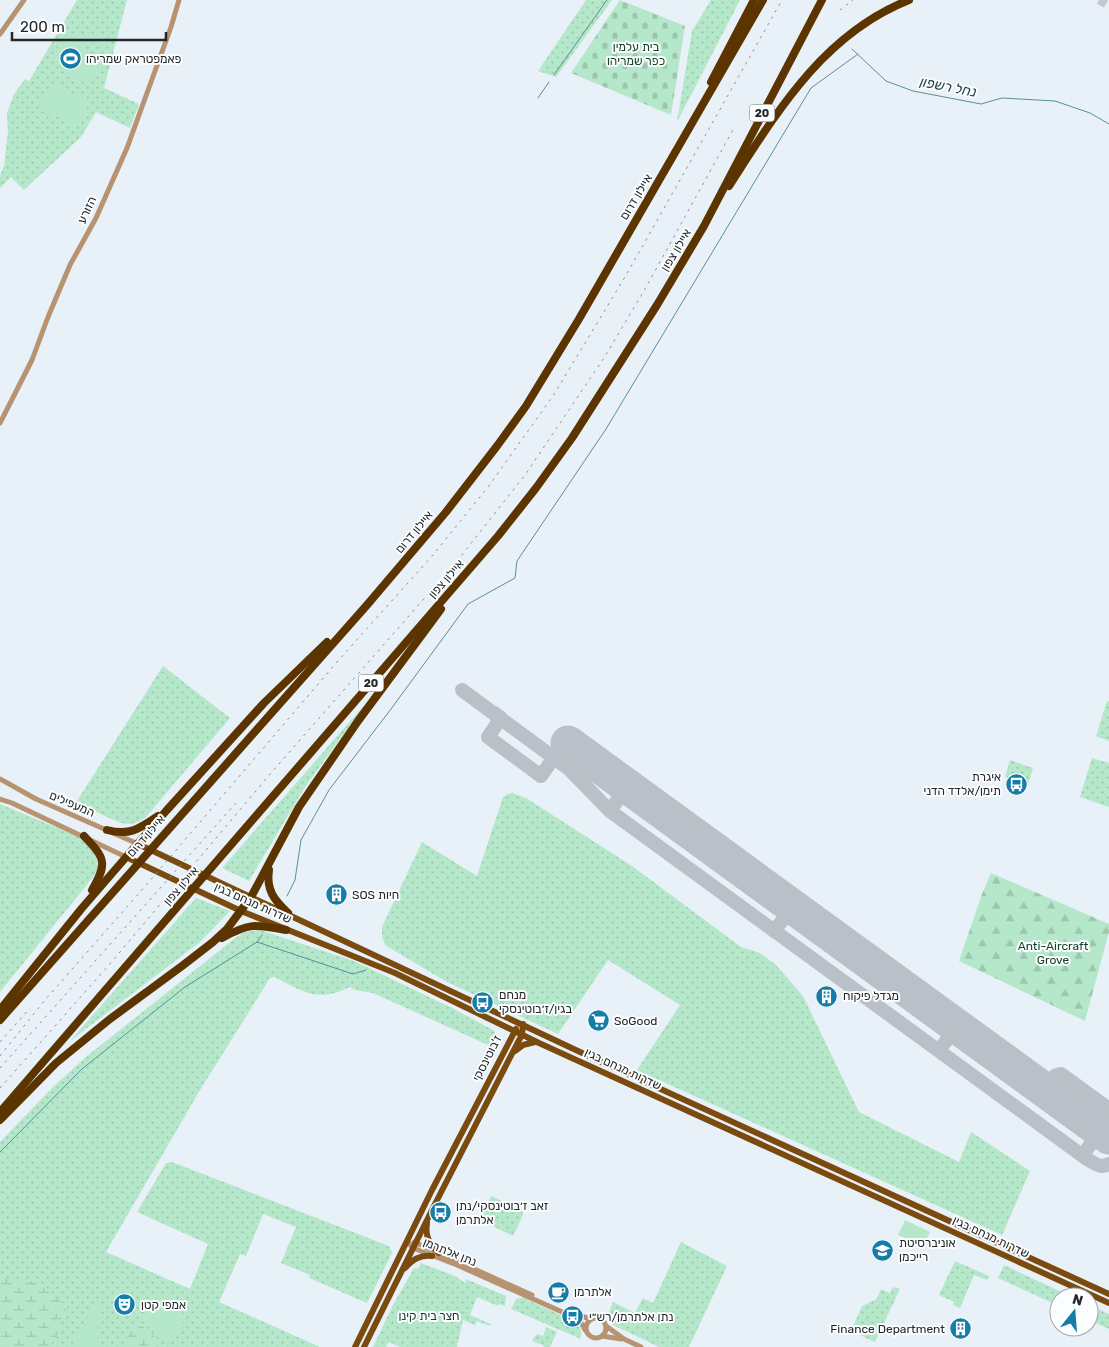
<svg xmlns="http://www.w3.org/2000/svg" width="1109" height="1347" viewBox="0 0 1109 1347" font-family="Rubik,'Noto Sans Hebrew',sans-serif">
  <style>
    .grass { fill: url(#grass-dots) }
    .forest { fill: url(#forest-firs) }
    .wetland { fill: url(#wetland-marsh) }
    .cemetery { fill: url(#cemetery-stones) }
    .garden { fill: #b5e8ca }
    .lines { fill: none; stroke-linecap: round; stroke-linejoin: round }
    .stream { stroke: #58909a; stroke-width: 1 }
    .taxiway { stroke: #bac0c7; stroke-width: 14 }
    .runway { stroke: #bac0c7; stroke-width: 35 }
    .highway-tunnel { stroke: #c1c8cf; stroke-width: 8; stroke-dasharray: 8 4; stroke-linecap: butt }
    .minor { stroke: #b79372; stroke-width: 5 }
    .major { stroke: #7a4a0f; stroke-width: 6 }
    .highway { stroke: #5c3400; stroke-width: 8 }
    .rail { stroke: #8b9196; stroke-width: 1; stroke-dasharray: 2.5 5; stroke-linecap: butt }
    .labels { text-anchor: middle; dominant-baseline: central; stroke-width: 4; stroke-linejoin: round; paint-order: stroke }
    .shield { fill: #fbfdfe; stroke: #64686a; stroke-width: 1 }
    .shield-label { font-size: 11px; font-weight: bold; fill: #24282b }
    .park-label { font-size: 12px; fill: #12422c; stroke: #fbfdfe }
    .poi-label { font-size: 12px; fill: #24282b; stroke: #fbfdfe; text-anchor: start }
    .street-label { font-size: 12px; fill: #24282b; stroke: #fbfdfe }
    .water-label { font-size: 14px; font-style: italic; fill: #20454b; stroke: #fbfdfe }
  </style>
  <defs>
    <pattern id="grass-dots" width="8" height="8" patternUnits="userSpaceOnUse" patternTransform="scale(1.25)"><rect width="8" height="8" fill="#b5e8ca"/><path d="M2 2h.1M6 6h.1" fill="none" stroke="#9cc7ae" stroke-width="1.8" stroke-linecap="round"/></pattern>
    <pattern id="forest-firs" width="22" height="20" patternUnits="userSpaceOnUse" patternTransform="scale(1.25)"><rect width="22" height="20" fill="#b5e8ca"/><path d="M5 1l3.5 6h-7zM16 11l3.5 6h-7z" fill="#9cc7ae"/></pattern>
    <pattern id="wetland-marsh" width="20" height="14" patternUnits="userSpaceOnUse" patternTransform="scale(1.25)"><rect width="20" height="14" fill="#b5e8ca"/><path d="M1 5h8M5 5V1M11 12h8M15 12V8" fill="none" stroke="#9cc7ae"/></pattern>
    <pattern id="cemetery-stones" width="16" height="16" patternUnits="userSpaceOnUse" patternTransform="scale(1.25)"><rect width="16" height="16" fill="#b5e8ca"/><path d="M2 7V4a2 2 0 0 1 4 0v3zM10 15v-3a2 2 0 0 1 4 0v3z" fill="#9cc7ae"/></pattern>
  </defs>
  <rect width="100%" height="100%" fill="#e8f0f8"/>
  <!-- grass -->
  <g class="grass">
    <path d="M77,0H127L104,88L139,104L130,128L96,112L81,137L24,190L11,177L0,188V175L4,166L8,132L7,113L14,94L25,79L29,81Z"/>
    <path d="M586,0H612L556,77L538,71Z"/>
    <path d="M711,0H740L677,122L692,31Z"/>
    <path d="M163,666L230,718L146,817C140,821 135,824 128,824C116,824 88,807 77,801Z"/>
    <path d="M1107,701H1109V741L1096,736Z"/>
    <path d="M367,702L305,787L249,881L222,868Z"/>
    <path d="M1092,758L1109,763V807L1080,797Z"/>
    <path d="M1010,760L1033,768L1028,784L1005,777Z"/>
    <path d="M512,793L526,798L632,866L741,947L760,953L776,965L803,996L859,1112L959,1162L971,1132L1030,1171L1002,1235L637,1070L680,1005L608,960L558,1034L447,982L385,945L382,936V927L422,842L477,876L503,797L508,794Z"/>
    <path d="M0,804L82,838C93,848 98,856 98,871L0,992Z"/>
    <path d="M196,898L230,911L200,942L70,1041Z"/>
    <path d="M260,930L354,961L450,1007L493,1030C499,1036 500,1040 497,1049L373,993L355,990L350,987C316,1003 305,992 274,977L270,978L200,1090L106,1252L190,1289L208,1244L137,1212L166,1163L172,1162L389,1246L392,1252L390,1257L367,1303L309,1278L310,1275L281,1263L296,1227L263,1214L246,1256L240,1254L219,1302L320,1347H0V1142L53,1087L86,1057L234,939L245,932Z"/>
    <path d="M491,1196L522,1210L523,1215L513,1236L480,1220Z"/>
    <path d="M681,1242L727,1266L689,1347H659L613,1325C606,1318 609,1311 613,1302L635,1313L643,1298L653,1303Z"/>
    <path d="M955,1261L989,1276L987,1280L974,1275L960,1308L953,1305L954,1302L939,1295Z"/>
    <path d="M421,1263L455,1276L465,1283L466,1279L506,1296L505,1306L499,1304L498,1306L477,1297L470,1315L491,1324L490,1326L477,1321L475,1325L463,1320L457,1347H400L389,1342L386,1347H373L393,1305L414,1268L418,1269Z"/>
    <path d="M1004,1265L1072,1297H1059V1306L998,1278Z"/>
    <path d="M893,1287L900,1289L875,1342L851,1331L862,1306L877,1299L881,1289L890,1293Z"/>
    <path d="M525,1297L528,1300L561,1315L562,1313C574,1320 583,1324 581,1339L511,1309L516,1299Z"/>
    <path d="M1089,1305L1109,1314V1329L1089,1320Z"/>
    <path d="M546,1327L557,1332L550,1347H544L543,1345L534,1342L532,1340L537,1334L543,1336Z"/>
  </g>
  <!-- forest -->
  <path class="forest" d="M991,873L1109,924V932L1085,1021L959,961L982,894Z"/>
  <!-- wetland -->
  <g class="wetland">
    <path d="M0,1278L39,1282L67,1307L56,1337L49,1347H0Z"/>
    <path d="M142,1326L154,1336L159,1345L150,1347H124L131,1329Z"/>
  </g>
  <!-- cemetery -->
  <path class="cemetery" d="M620,0L685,26L671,115L571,73Z"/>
  <!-- garden -->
  <g class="garden">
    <path d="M72,33L109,38L106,46L86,41L87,55L101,61L90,85L74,79L56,63C55,47 60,42 72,33Z"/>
    <path d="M52,83L89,103L77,126L39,107Z"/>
    <path d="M905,1220L930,1232L923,1246L898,1235Z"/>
    <path d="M161,1295C186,1300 190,1325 172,1341L157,1335L146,1325C144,1311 149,1301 161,1295Z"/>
    <path d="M95,1304L100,1305L97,1335L101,1347H71Z"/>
  </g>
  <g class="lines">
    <!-- stream -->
    <g class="stream">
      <path d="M852,49L886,81L913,91L981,104L1002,98L1055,101L1090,113L1109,124"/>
      <path d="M554,75L607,0"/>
      <path d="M538,98L549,82"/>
      <path d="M287,896L295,880L301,840L329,790L391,709L468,604L515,578L517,561L606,429L811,88L858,54"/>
      <path d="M257,942L353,974L366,970"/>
      <path d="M0,1152L82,1069L185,987L257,942L262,935"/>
    </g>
    <!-- taxiway -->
    <g class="taxiway">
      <path d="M462,690L569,769L610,811L1087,1159C1094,1163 1101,1169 1109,1164"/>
      <path d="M494,713L501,718L488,737L541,776L557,753L568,743"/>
      <path d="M610,811L627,786"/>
      <path d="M774,931L793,907"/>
      <path d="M939,1050L957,1027"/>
      <path d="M1042,1089L1056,1075L1061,1074L1109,1109"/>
      <path d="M1083,1155L1100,1131"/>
    </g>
    <!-- runway -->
    <path class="runway" d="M568,743L1109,1137"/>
    <!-- highway-tunnel -->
    <path class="highway-tunnel" d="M1099,0L1109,6"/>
    <!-- minor -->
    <g class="minor">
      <path d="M0,34L24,0"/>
      <path d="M0,423L32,360L48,317L70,265L96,218L127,148L171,27L179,0"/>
      <path d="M0,779L36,799L138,844"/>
      <path d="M0,799L12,803L126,857"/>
      <path d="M407,1241L413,1248L457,1265L569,1315L582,1324L585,1330"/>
      <path d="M414,1242L532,1295"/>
      <path d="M571,1313L591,1319"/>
      <circle cx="596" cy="1328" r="10"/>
      <path d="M606,1326L624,1339L641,1347"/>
      <path d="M602,1336L621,1339"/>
    </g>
    <!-- major -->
    <g class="major">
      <path d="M138,844L595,1059L1109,1294"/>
      <path d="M126,857L241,911L395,973L539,1043L1109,1303"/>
      <path d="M515,1051L523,1045L535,1042"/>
      <path d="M427,1223C425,1236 429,1244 439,1253"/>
      <path d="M405,1268C413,1259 420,1255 432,1256"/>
      <path d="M355,1347L432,1190L516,1029"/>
      <path d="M364,1347L433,1208L518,1042L522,1035L523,1024"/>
    </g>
    <!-- highway -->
    <g class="highway">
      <path d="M711,82L754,0"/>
      <path d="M729,186C777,112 823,34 909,0"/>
      <path d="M107,830C130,836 139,829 158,816"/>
      <path d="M84,836C105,858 108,863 92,890"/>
      <path d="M269,870C266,890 274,900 288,913"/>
      <path d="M222,938C249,923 255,924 286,930"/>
      <path d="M0,1010L82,908L166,811L264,703L327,642"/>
      <path d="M0,1020L367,605L446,512L497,446L526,406L579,319L763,0"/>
      <path d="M0,1112L498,536L536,488L572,438L657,305L704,226L822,0"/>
      <path d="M0,1120L56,1063L110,1019L182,966L213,942L227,929L251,897L299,807L358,721L441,609"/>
    </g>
    <!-- rail -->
    <g class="rail">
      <path d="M840,10L853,0"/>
      <path d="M0,1042L30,1008"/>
      <path d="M0,1056L45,1000L148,883L337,662L433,555L488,487L553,396L625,277L782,0"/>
      <path d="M0,1068L236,803"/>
      <path d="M0,1088L109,965L271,773L458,560L525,475L604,358L645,289L734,128"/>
    </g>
  </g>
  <!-- icons -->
  <defs>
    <symbol id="stadium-disc" viewBox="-11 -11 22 22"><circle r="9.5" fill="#157da8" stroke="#fbfdfe"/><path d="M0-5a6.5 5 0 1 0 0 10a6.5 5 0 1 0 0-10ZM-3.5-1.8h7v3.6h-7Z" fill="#fff"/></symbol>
    <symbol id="bus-disc" viewBox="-11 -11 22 22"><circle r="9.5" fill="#157da8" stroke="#fbfdfe"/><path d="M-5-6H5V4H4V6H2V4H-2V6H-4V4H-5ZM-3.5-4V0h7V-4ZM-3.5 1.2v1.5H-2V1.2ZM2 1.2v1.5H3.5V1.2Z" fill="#fff"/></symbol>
    <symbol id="building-disc" viewBox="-11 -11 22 22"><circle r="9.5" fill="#157da8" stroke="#fbfdfe"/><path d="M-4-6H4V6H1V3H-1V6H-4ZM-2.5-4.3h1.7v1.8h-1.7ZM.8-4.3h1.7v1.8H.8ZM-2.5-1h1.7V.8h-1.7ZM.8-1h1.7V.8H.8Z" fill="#fff"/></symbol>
    <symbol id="supermarket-disc" viewBox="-11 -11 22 22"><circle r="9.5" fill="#157da8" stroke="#fbfdfe"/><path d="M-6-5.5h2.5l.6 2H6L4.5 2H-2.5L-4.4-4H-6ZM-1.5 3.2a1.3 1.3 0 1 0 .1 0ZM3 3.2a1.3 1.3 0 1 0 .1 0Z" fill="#fff"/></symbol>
    <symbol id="university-disc" viewBox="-11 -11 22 22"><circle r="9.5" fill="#157da8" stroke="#fbfdfe"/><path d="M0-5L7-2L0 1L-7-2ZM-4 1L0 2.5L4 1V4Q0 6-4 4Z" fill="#fff"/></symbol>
    <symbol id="cafe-disc" viewBox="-11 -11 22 22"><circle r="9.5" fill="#157da8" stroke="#fbfdfe"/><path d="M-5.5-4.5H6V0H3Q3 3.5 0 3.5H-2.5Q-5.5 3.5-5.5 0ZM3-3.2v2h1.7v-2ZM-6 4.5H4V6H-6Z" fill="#fff"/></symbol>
    <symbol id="theatre-disc" viewBox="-11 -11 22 22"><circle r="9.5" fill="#157da8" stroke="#fbfdfe"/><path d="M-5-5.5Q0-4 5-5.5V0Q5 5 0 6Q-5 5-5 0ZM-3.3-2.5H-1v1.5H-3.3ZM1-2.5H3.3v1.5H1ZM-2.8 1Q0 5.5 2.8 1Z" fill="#fff"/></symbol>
  </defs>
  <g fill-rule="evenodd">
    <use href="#stadium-disc" x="58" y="46" width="25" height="25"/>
    <use href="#bus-disc" x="1004" y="772" width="25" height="25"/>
    <use href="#building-disc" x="324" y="882" width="25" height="25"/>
    <use href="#building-disc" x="814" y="984" width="25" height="25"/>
    <use href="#bus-disc" x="470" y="990" width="25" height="25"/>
    <use href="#supermarket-disc" x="586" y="1008" width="25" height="25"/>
    <use href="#bus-disc" x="428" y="1200" width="25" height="25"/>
    <use href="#university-disc" x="870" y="1238" width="25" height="25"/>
    <use href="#cafe-disc" x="546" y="1280" width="25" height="25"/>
    <use href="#theatre-disc" x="112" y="1292" width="25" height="25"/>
    <use href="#bus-disc" x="560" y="1304" width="25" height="25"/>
    <use href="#building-disc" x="948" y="1316" width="25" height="25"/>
  </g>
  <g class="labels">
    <!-- shield labels -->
    <g class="shield">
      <rect x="749.5" y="104.5" width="25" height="17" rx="4"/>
      <rect x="358.5" y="674.5" width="25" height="17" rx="4"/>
    </g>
    <g class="shield-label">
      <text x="762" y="113">20</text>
      <text x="371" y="683">20</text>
    </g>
    <!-- park labels -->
    <g class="park-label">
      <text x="636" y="47">בית עלמין<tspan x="636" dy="14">כפר שמריהו</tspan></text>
      <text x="1053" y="946">Anti-Aircraft<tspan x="1053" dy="14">Grove</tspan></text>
      <text x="429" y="1316">חצר בית קינן</text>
    </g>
    <!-- poi labels -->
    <g class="poi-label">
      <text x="86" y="59">פאמפטראק שמריהו</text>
      <text x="1001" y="777" text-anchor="end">איגרת<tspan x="1001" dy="14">תימן/אלדד הדני</tspan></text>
      <text x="352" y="895">SOS חיות</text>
      <text x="499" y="995">מנחם<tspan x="499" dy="14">בגין/ז׳בוטינסקי</tspan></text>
      <text x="843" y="996">מגדל פיקוח</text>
      <text x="614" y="1021">SoGood</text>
      <text x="456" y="1206">זאב ז׳בוטינסקי/נתן<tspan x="456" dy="14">אלתרמן</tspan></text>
      <text x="899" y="1243">אוניברסיטת<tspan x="899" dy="14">רייכמן</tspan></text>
      <text x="574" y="1292">אלתרמן</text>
      <text x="141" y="1305">אמפי קטן</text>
      <text x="589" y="1317">נתן אלתרמן/רש״י</text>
      <text x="945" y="1329" text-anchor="end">Finance Department</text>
    </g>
    <!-- street labels -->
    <g class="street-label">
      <text transform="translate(636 197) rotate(-59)">איילון דרום</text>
      <text transform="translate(87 210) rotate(-65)">הזורע</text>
      <text transform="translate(676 250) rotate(-59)">איילון צפון</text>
      <text transform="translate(414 532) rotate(-50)">איילון דרום</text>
      <text transform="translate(446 579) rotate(-49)">איילון צפון</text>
      <text transform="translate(72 804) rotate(23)">המעפילים</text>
      <text transform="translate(146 836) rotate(-49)">איילון דרום</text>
      <text transform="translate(181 886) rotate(-49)">איילון צפון</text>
      <text transform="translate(253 903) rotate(24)">שדרות מנחם בגין</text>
      <text transform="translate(487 1058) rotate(-63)">ז'בוטינסקי</text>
      <text transform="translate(623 1069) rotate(25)">שדרות מנחם בגין</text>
      <text transform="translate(991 1237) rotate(25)">שדרות מנחם בגין</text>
      <text transform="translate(450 1252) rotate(22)">נתן אלתרמן</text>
    </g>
    <!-- water labels -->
    <g class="water-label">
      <text transform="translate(948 87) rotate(11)">נחל רשפון</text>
    </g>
  </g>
  <!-- north arrow -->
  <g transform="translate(1074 1312) rotate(17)"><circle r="24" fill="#fbfdfe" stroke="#a5a8aa"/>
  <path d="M0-4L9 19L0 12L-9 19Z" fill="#157da8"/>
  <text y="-8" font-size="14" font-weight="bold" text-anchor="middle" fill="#24282b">N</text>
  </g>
  <!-- scale -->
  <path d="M12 32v8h154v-8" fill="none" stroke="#24282b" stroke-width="2.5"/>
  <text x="20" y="32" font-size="15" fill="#24282b" stroke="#fbfdfe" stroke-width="4" paint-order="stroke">200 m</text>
</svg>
